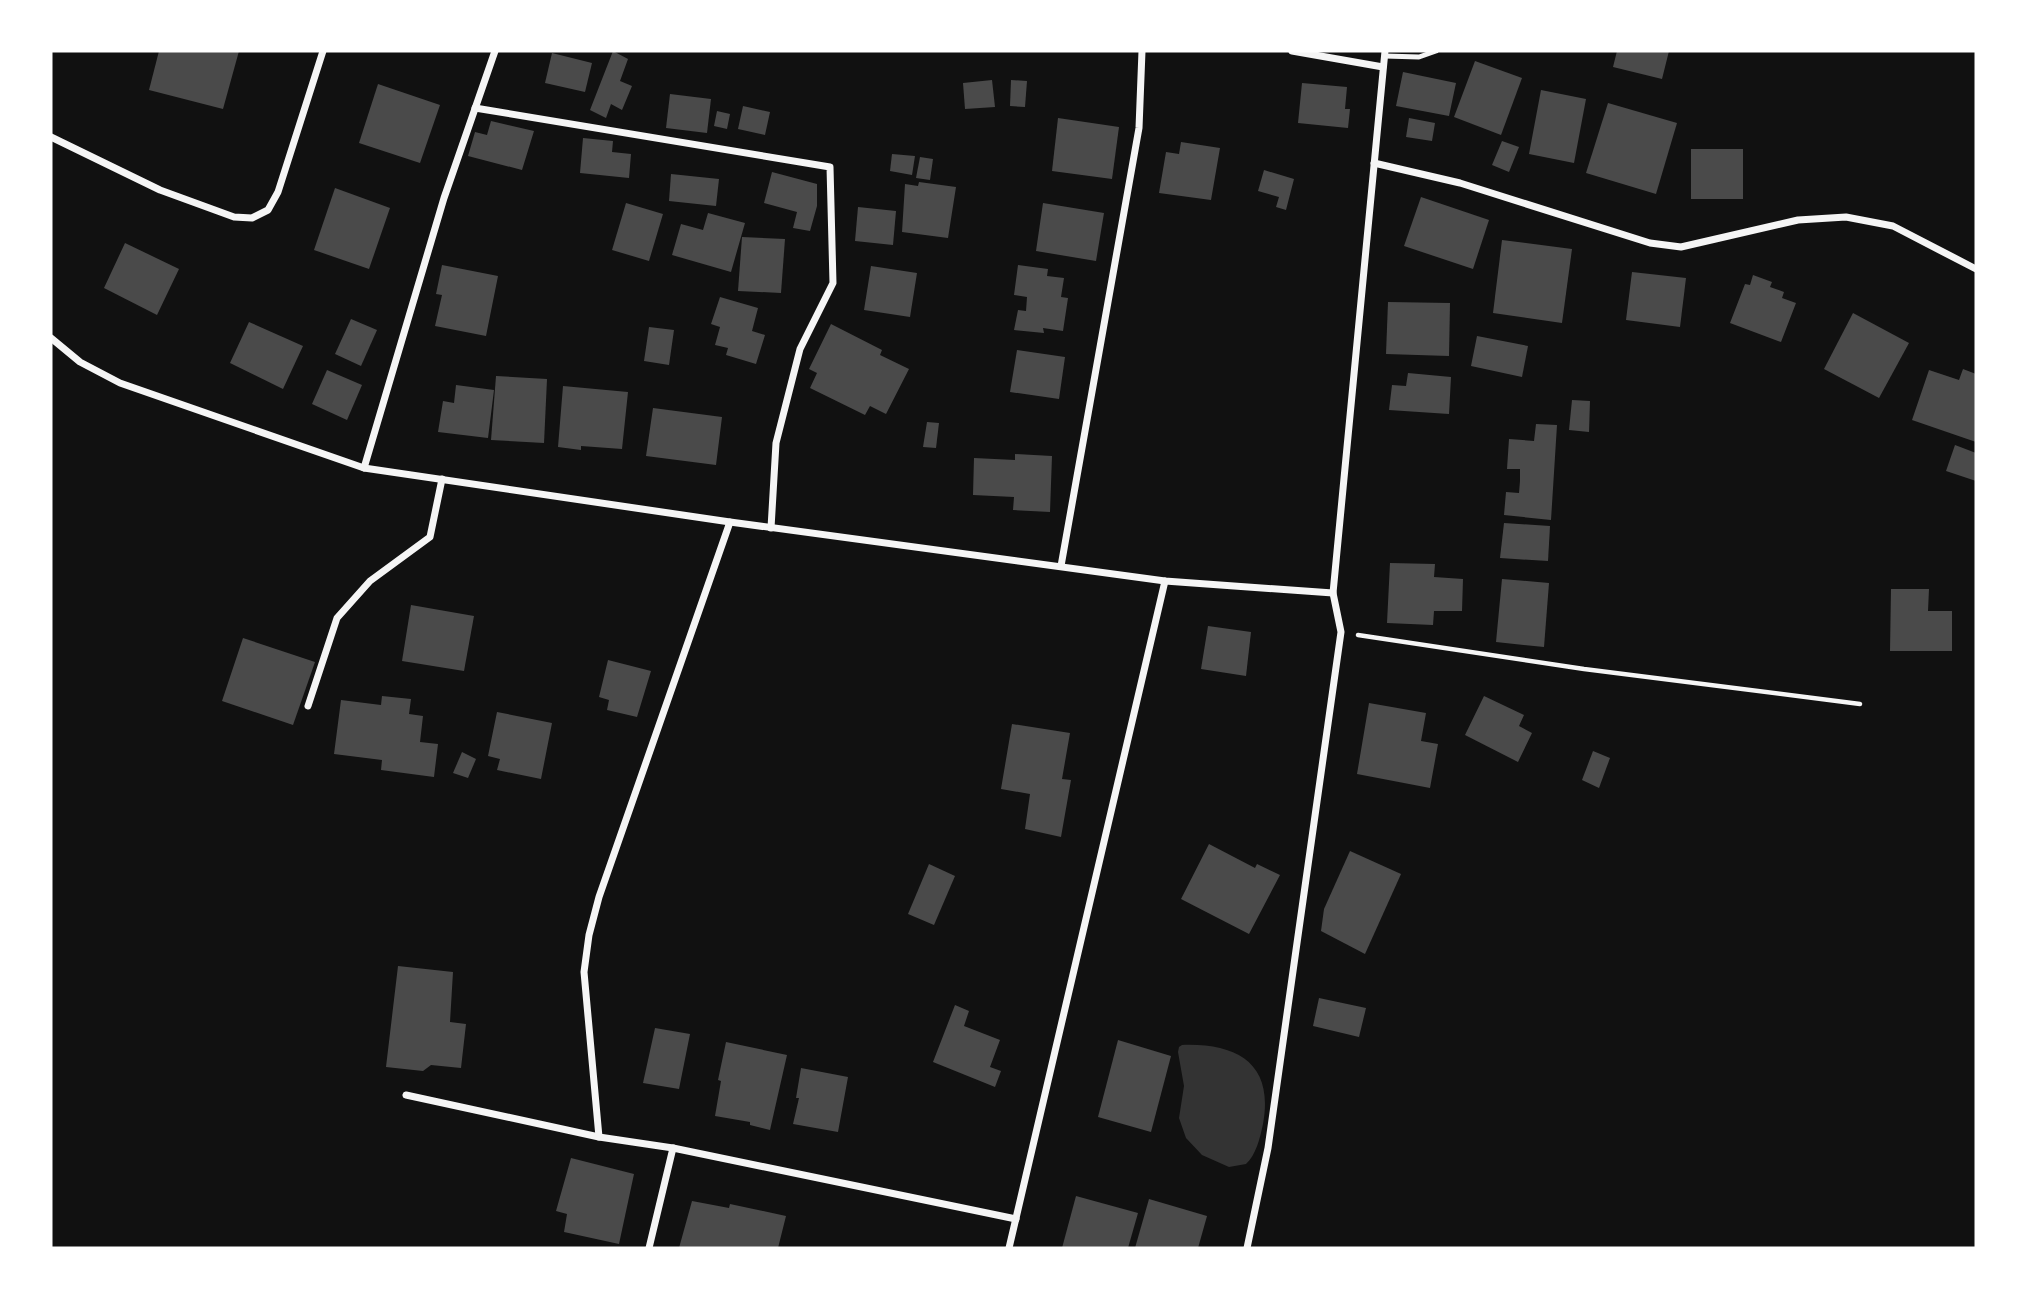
<svg xmlns="http://www.w3.org/2000/svg" width="2027" height="1299" viewBox="0 0 2027 1299" font-family="'Varela Round',sans-serif">
  <style>
    .water { fill: #333 }
    .building { fill: #4a4a4a }
    .lines { fill: none; stroke-linecap: round; stroke-linejoin: round }
    .path { stroke: #f5f5f5; stroke-width: 4.5 }
    .service { stroke: #f5f5f5; stroke-width: 5 }
    .minor { stroke: #f5f5f5; stroke-width: 7 }
  </style>
  <rect width="100%" height="100%" fill="#111"/>
  <!-- water -->
  <path class="water" d="M1182,1045C1238,1043 1274,1064 1263,1124C1260,1138 1256,1155 1246,1164L1229,1167L1202,1155L1186,1138L1179,1118L1184,1086L1178,1052L1179,1047Z"/>
  <!-- building -->
  <g class="building">
    <path d="M159,51H239L223,109L149,90Z"/>
    <path d="M613,51L628,59L620,81L632,86L622,110L611,104L606,118L590,110Z"/>
    <path d="M1617,51H1669L1662,79L1613,67Z"/>
    <path d="M552,53L592,63L585,92L545,83Z"/>
    <path d="M1475,61L1522,78L1501,135L1454,117Z"/>
    <path d="M1403,72L1456,83L1449,116L1396,106Z"/>
    <path d="M992,80L995,107L965,109L963,83Z"/>
    <path d="M1011,80L1027,81L1025,107L1010,106Z"/>
    <path d="M1302,83L1347,87L1345,109H1350L1348,128L1298,123Z"/>
    <path d="M378,84L440,105L420,163L359,143Z"/>
    <path d="M1541,90L1586,99L1574,163L1529,154Z"/>
    <path d="M670,94L711,99L707,133L666,128Z"/>
    <path d="M1608,103L1677,123L1656,194L1586,173Z"/>
    <path d="M743,106L770,112L765,135L738,129Z"/>
    <path d="M717,111L730,114L727,129L714,126Z"/>
    <path d="M1058,118L1119,127L1112,179L1052,171Z"/>
    <path d="M1409,118L1435,123L1432,141L1406,137Z"/>
    <path d="M491,121L534,131L522,170L468,156L475,132L487,135Z"/>
    <path d="M583,138L613,141L612,152L631,154L629,178L580,173Z"/>
    <path d="M1502,141L1519,147L1509,172L1492,165Z"/>
    <path d="M1181,142L1220,148L1211,200L1159,193L1166,152L1179,154Z"/>
    <rect x="1691" y="149" width="52" height="50"/>
    <path d="M892,154L915,156L912,175L890,171Z"/>
    <path d="M920,157L933,159L930,180L916,178Z"/>
    <path d="M1264,170L1294,179L1286,210L1276,207L1279,197L1258,191Z"/>
    <path d="M772,172L817,184V206L810,231L793,228L797,212L764,203Z"/>
    <path d="M671,174L719,179L716,206L669,201Z"/>
    <path d="M919,182L956,187L948,238L902,232L905,184L918,186Z"/>
    <path d="M335,188L390,208L369,269L314,250Z"/>
    <path d="M1421,197L1489,220L1473,269L1404,246Z"/>
    <path d="M626,203L663,214L649,261L612,250Z"/>
    <path d="M1043,203L1104,213L1096,261L1036,251Z"/>
    <path d="M858,207L896,211L893,245L855,241Z"/>
    <path d="M708,213L745,223L731,272L672,255L681,224L703,230Z"/>
    <path d="M742,237L785,239L781,293L738,291Z"/>
    <path d="M1502,240L1572,249L1562,323L1493,313Z"/>
    <path d="M125,243L179,269L157,315L104,288Z"/>
    <path d="M442,265L498,276L486,336L435,326L442,295L436,294Z"/>
    <path d="M1018,265L1048,269L1047,276L1064,278L1061,297L1068,298L1063,331L1043,328L1044,333L1014,330L1018,310L1026,311L1027,297L1014,295Z"/>
    <path d="M871,266L917,273L910,317L864,310Z"/>
    <path d="M1632,272L1686,278L1680,327L1626,320Z"/>
    <path d="M1753,275L1772,282L1770,287L1784,292L1782,298L1796,303L1781,342L1730,323L1745,284L1750,285Z"/>
    <path d="M720,297L758,308L752,331L765,335L756,364L726,355L728,348L715,345L720,327L711,324Z"/>
    <path d="M1388,302L1450,303L1449,356L1386,354Z"/>
    <path d="M1853,313L1909,343L1879,398L1824,369Z"/>
    <path d="M351,319L377,330L361,366L335,354Z"/>
    <path d="M249,322L303,346L283,389L230,363Z"/>
    <path d="M831,324L882,350L880,355L909,369L886,414L870,406L865,415L810,388L817,373L809,369Z"/>
    <path d="M649,327L674,330L669,365L644,361Z"/>
    <path d="M1477,336L1528,346L1522,377L1471,366Z"/>
    <path d="M1017,350L1065,357L1059,399L1010,392Z"/>
    <path d="M1963,369L1976,374V442L1912,420L1929,370L1959,380Z"/>
    <path d="M327,370L362,385L347,420L312,404Z"/>
    <path d="M1408,373L1451,377L1449,414L1389,410L1392,385L1406,386Z"/>
    <path d="M496,376L547,379L544,443L491,440Z"/>
    <path d="M456,385L494,390L488,438L438,432L443,401L454,403Z"/>
    <path d="M563,386L628,392L622,449L581,446V450L558,447Z"/>
    <path d="M1572,400L1590,401L1589,432L1569,430Z"/>
    <path d="M653,408L722,417L716,465L646,456Z"/>
    <path d="M927,422L939,423L936,448L923,447Z"/>
    <path d="M1536,424L1557,425L1551,520L1504,515L1506,492L1519,493L1520,481V469H1507L1509,439L1534,441Z"/>
    <path d="M1955,445L1976,453V481L1946,471Z"/>
    <path d="M1015,454L1052,456L1050,512L1013,510L1014,497L973,495L974,458L1015,460Z"/>
    <path d="M1504,523L1550,526L1548,561L1500,558Z"/>
    <path d="M1390,563L1435,564L1434,577L1463,579L1462,611H1434L1433,625L1387,623Z"/>
    <path d="M1502,579L1549,583L1544,647L1496,642Z"/>
    <path d="M1891,589H1929L1928,611H1952V651H1890Z"/>
    <path d="M411,605L474,616L464,671L402,661Z"/>
    <path d="M1208,626L1251,632L1246,676L1201,669Z"/>
    <path d="M243,638L315,662L293,725L222,701Z"/>
    <path d="M608,660L651,671L637,717L607,710L609,700L599,697Z"/>
    <path d="M382,696L411,699L409,714L423,716L420,742L438,744L434,777L381,770L382,760L334,754L341,700L381,705Z"/>
    <path d="M1484,696L1524,715L1519,726L1532,733L1518,762L1465,735Z"/>
    <path d="M1369,703L1426,713L1421,741L1438,744L1430,788L1357,774Z"/>
    <path d="M497,712L552,723L541,779L497,770L500,759L488,756Z"/>
    <path d="M1012,724L1070,733L1062,779L1071,780L1061,837L1025,829L1030,794L1001,789Z"/>
    <path d="M1593,751L1610,758L1599,788L1582,780Z"/>
    <path d="M462,752L476,759L468,778L453,773Z"/>
    <path d="M1209,844L1255,868L1257,864L1280,875L1249,934L1181,899Z"/>
    <path d="M1350,851L1401,874L1365,954L1321,931L1324,909Z"/>
    <path d="M929,864L955,876L934,925L908,914Z"/>
    <path d="M398,966L453,972L450,1022L466,1024L461,1068L431,1065L423,1071L386,1067Z"/>
    <path d="M1319,998L1366,1008L1359,1037L1313,1026Z"/>
    <path d="M955,1005L969,1011L964,1026L1000,1040L990,1067L1001,1071L995,1087L933,1062Z"/>
    <path d="M655,1028L690,1034L679,1089L643,1083Z"/>
    <path d="M1118,1040L1171,1056L1151,1132L1098,1117Z"/>
    <path d="M726,1042L787,1055L770,1130L750,1125V1122L715,1116L721,1081L718,1080Z"/>
    <path d="M801,1068L848,1077L838,1132L793,1124L799,1098H796Z"/>
    <path d="M571,1158L634,1174L619,1244L564,1232L567,1214L556,1211Z"/>
    <path d="M1076,1196L1138,1213L1128,1248H1062Z"/>
    <path d="M1149,1199L1207,1216L1198,1248H1135Z"/>
    <path d="M692,1201L729,1208L730,1204L786,1216L778,1248H679Z"/>
  </g>
  <g class="lines">
    <!-- path -->
    <path class="path" d="M1358,635L1584,669L1860,704"/>
    <!-- service -->
    <path class="service" d="M1385,56L1419,57L1436,51"/>
    <!-- minor -->
    <g class="minor">
      <path d="M1292,51L1383,67"/>
      <path d="M475,108L830,167L833,283L800,349L776,443L771,528"/>
      <path d="M51,137L160,190L234,217L252,218L268,210L278,192L323,51"/>
      <path d="M1374,163L1460,183L1650,243L1681,247L1798,220L1846,217L1893,226L1976,269"/>
      <path d="M51,338L80,362L120,383L364,468L730,522L1165,581L1333,593"/>
      <path d="M364,468L444,198L495,51"/>
      <path d="M1061,566L1139,128L1142,51"/>
      <path d="M308,706L337,618L370,581L430,537L442,479"/>
      <path d="M406,1095L599,1137L673,1148"/>
      <path d="M599,1137L584,972L589,935L599,897L730,522"/>
      <path d="M649,1248L673,1148L1016,1219"/>
      <path d="M1009,1248L1165,581"/>
      <path d="M1247,1248L1268,1148L1341,632L1333,593L1385,51"/>
    </g>
  </g>
  <!-- border -->
  <rect width="2027" height="1299" fill="none" stroke="#ffffff" stroke-width="105"/>
</svg>
